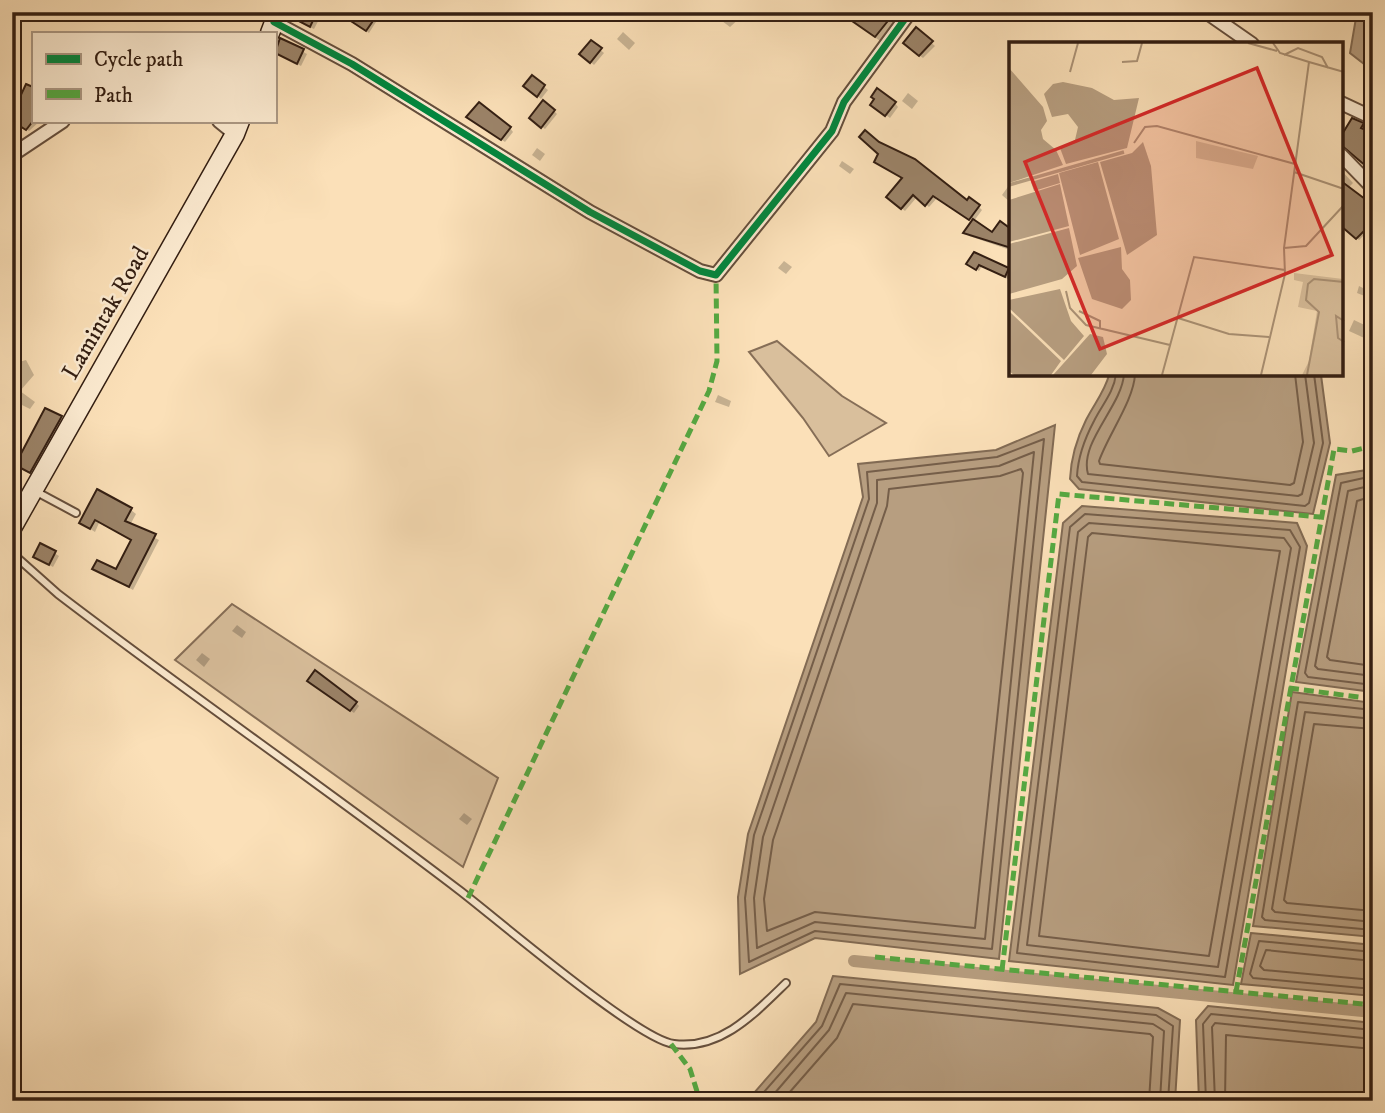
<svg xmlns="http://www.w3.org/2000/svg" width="1385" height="1113" viewBox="0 0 1385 1113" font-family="'IM FELL DW Pica',serif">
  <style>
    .green { fill: #d9bf9c; stroke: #866e57; stroke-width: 2 }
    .water { fill: #b79e80; stroke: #826b54; stroke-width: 2 }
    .shadow { fill: #0003 }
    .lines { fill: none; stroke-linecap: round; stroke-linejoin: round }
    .shore { stroke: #755e49; stroke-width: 2 }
    .canal { stroke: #b79e80; stroke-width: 12 }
    .building { fill: #9b8368; stroke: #331e12; stroke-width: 2 }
    .lane-casing { stroke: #654e3c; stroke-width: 10 }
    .street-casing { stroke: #654e3c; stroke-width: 16 }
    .secondary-casing { stroke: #331e12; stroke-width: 21 }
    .lane { stroke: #fcebd1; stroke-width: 6 }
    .street { stroke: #fcebd1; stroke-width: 12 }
    .secondary { stroke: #fcebd1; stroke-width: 18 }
    .quiet { stroke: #54aa42; stroke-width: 5; stroke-dasharray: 10 5; stroke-linecap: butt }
    .cycleway-casing { stroke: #fcebd1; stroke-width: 11 }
    .cycleway { stroke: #00873e; stroke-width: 7 }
    .labels { text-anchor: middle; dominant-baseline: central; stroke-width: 5; stroke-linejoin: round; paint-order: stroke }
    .street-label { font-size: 24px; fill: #331e12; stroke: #fcebd1 }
    .inset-river { fill: none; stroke: #b79e80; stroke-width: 3.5 }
    .inset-road { fill: none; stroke: #ab9276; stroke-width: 2 }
    .view { fill: #d62828; fill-opacity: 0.15; stroke: #d62828; stroke-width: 3.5 }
    .inset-edge { fill: none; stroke: #331e12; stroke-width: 3.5 }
  </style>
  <rect width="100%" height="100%" fill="#fbe0b8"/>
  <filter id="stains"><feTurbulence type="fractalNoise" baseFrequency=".00286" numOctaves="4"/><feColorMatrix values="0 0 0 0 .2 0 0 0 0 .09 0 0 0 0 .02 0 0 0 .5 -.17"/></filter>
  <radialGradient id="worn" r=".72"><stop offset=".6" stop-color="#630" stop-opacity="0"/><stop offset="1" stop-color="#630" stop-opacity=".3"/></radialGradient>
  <!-- green -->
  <g class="green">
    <path d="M777,341L842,396L886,423L829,456L803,418L749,352Z"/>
    <path d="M232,604L498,778L463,867L175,660Z"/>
  </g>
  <!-- water -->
  <g class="water">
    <path d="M1357,12H1373V71L1350,53Z"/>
    <path d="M1109,375H1321L1330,443L1313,514L1079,489L1070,479C1071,458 1077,438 1086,420C1094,404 1105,391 1109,375Z"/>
    <path d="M1055,425L999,959L815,938L740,974L738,897L748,834L863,497L858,464L996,450Z"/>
    <path d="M1373,469V692L1296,682L1336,475Z"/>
    <path d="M1082,506L1297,523L1307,546L1233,985L1009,961L1063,523Z"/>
    <path d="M1292,692L1373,703V937L1253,926Z"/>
    <path d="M1251,933L1373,945V996L1241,984Z"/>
    <path d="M833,976L1158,1008L1180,1020L1175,1101H747L816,1022Z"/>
    <path d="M1208,1006L1373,1023V1101H1199L1196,1020Z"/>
  </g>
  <!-- shadow -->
  <g class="shadow">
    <path d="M293,12H323L314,29L294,20L291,16Z"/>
    <path d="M710,12H752L755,16L750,22L743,15L730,27Z"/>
    <path d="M862,12H898L901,15L880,41L860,26Z"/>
    <path d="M348,18L373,20L376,22L369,33Z"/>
    <path d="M916,30L935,46L923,58L908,47Z"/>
    <path d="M623,32L635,43L629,50L617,39Z"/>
    <path d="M281,40L307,54L301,66L275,52Z"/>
    <path d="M591,42L604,53L594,65L585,57Z"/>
    <path d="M532,77L548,90L541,99L529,89Z"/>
    <path d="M12,85L24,92L27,86L33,89V121H40L29,131L21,125L12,140Z"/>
    <path d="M908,93L918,101L912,109L902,101Z"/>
    <path d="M876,100L895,103L898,107L890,118L876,108Z"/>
    <path d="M554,111L557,114L545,129L535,121Z"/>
    <path d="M469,117L510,128L513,132L505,142Z"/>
    <path d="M1353,120L1373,135L1370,154Z"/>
    <path d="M878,144L967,203L979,207L982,210L974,221L993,234L1010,226V250L969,236L966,232L973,221L937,198L929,207L917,197L905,211L888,197L904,179L880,154Z"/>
    <path d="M537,148L545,154L540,161L532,155Z"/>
    <path d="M842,161L854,169L850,174L839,166Z"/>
    <path d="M1341,170L1353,183L1348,188L1365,201L1373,215V226L1359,240L1341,223Z"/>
    <path d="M1010,184V202L1002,195Z"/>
    <path d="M974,254L1008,269L1010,272L1008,279L982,266L979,271L971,266Z"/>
    <path d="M784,261L792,267L786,274L778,268Z"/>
    <path d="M1359,286L1371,292L1373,289V297L1368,293L1367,297L1357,293Z"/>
    <path d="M1354,320L1373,329V342L1349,331Z"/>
    <path d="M1373,357V371L1368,368Z"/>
    <path d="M26,360L34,375L20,391L35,402L30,409L12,400V364Z"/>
    <path d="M718,395L731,401L729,407L715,402Z"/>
    <path d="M61,418L66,423L36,477L23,470L18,464Z"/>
    <path d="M98,492L131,510L136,514L130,525L159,540L133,590L95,569L117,572L132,541L99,523L95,532L81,523Z"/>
    <path d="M41,545L59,556L53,567L35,557Z"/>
    <path d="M12,569L17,573L12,581Z"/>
    <path d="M237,625L246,632L242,638L232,631Z"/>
    <path d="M202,653L210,659L204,667L196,660Z"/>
    <path d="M313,684L356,703L359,706L354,713Z"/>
    <path d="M464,813L472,819L467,825L459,819Z"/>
  </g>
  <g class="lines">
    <!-- shore -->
    <g class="shore">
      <path d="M1116,374C1114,392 1102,405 1094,421C1085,438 1078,457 1077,476L1082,482L1305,506L1309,503L1323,443L1314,374"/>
      <path d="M1124,374C1122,406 1079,442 1088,474L1298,496L1302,494L1314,443L1305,374"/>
      <path d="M1135,374C1134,400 1108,435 1099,461L1100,464L1290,485L1294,483L1303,442L1295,374"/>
      <path d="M1044,439L992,949L815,931L749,962L745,898L754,835L869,499L867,472L997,457Z"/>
      <path d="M1034,452L985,939L815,922L757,948L754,898L763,837L877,503V480L999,466Z"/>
      <path d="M1021,469L1023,473L975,928L815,912L767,931L764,899L773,840L887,506L889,489L1000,476Z"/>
      <path d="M1373,476L1341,483L1305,673L1308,677L1373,685"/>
      <path d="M1373,485L1348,491L1315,666L1318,669L1373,676"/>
      <path d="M1373,496L1357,501L1327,657L1330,660L1373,666"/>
      <path d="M1085,514L1290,530L1300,547L1225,977L1017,953L1070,527Z"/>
      <path d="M1089,523L1284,538L1291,548L1218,967L1027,945L1078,532Z"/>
      <path d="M1092,533L1280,551L1209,956L1039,936L1088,537Z"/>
      <path d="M1373,710L1298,702L1262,917L1265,920L1373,930"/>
      <path d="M1373,719L1305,712L1272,909L1275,912L1373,922"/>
      <path d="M1373,729L1314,724L1284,900L1287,903L1373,911"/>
      <path d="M1373,952L1259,941L1250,974L1253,978L1373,989"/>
      <path d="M1373,961L1266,950L1260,966L1264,970L1373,980"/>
      <path d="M756,1101L822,1026L840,984L1156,1015L1173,1026L1168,1101"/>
      <path d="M768,1101L829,1030L846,993L1153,1024L1164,1031L1160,1101"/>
      <path d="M782,1101L837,1038L853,1004L1150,1034L1153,1037L1149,1101"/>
      <path d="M1206,1101L1203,1024L1211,1014L1373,1030"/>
      <path d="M1215,1101L1212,1027L1215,1023L1373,1039"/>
      <path d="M1225,1101L1226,1035L1373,1049"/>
    </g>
    <!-- canal -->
    <path class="canal" d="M854,961L1373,1012"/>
  </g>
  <!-- building -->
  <g class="building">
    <path d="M289,12H317L310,27L289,16Z"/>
    <path d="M337,12H366L375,18L366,31Z"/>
    <path d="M858,12H895L875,37L852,21Z"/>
    <path d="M916,27L933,41L919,56L903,43Z"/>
    <path d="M280,38L304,49L297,64L275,53Z"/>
    <path d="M591,40L602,48L590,63L579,54Z"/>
    <path d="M532,75L545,85L537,97L523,86Z"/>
    <path d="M26,84L33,87V121L26,130L18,125L12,135V114Z"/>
    <path d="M877,88L896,102L885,116L870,105L874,99L871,97Z"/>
    <path d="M543,100L555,110L541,128L529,118Z"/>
    <path d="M479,102L511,127L501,140L466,117Z"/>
    <path d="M1352,118L1364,123L1361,128L1373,133L1369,151L1373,154V161L1367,167L1341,145V136Z"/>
    <path d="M865,130L879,142L915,159L967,200L969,197L980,205L969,220L933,196L925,206L913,195L901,209L886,197L902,178L874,162L878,154L859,137Z"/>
    <path d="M1341,181L1365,199L1367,194L1373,197V222L1356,239L1341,226Z"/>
    <path d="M973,219L992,232L1000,221L1011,229V248L963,233Z"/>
    <path d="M974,252L1009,268L1005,277L979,265L976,270L966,264Z"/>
    <path d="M45,408L62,416L30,473L15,465Z"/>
    <path d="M97,489L132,508L125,521L156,534L129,587L92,569L97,560L116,569L131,540L95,520L90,529L79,523Z"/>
    <path d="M40,543L56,551L49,565L33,557Z"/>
    <path d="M315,670L357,702L350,711L307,681Z"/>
  </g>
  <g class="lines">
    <defs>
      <g id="lane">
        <path d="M35,491L76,513"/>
        <path d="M12,498L23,505"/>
        <path d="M12,553L58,594C190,695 327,789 459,890C497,919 638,1040 674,1044C721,1050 755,1013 786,983"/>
      </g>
      <g id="street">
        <path d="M1206,12L1252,44"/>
        <path d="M274,22L352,64L590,212L700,271L716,275L832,131L844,102L910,12"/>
        <path d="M1341,103L1373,118"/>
        <path d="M219,121L235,134"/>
        <path d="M12,155L63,121"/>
        <path d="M1341,155L1373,188"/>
      </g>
      <g id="secondary">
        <path d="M270,33L278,12"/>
        <path d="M12,528L235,134L240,121"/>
      </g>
    </defs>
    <!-- lane casing -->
    <use href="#lane" class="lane-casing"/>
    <!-- street casing -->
    <use href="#street" class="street-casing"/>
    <!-- secondary casing -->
    <use href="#secondary" class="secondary-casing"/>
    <!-- lane -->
    <use href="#lane" class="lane"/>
    <!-- street -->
    <use href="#street" class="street"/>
    <!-- secondary -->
    <use href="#secondary" class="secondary"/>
    <!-- quiet -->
    <g class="quiet">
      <path d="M1289,688L1373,699"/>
      <path d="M468,898L709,391L717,361L716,275"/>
      <path d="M875,957L1373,1005"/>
      <path d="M1002,970L1059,494L1320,517"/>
      <path d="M1236,992L1334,449L1352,451L1373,446"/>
      <path d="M671,1044L690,1069L700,1101"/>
    </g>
    <defs>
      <path id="cycleway" d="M274,22L352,64L590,212L700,271L716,275L832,131L844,102L910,12"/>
    </defs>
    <!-- cycleway casing -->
    <use href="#cycleway" class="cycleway-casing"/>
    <!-- cycleway -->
    <use href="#cycleway" class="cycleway"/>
  </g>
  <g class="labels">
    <!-- street labels -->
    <g class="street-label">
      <text transform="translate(106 313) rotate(-60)">Lamintak Road</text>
    </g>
  </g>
  <!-- overview -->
  <g transform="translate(1009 42)">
    <rect width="334" height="334" fill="#fbe0b8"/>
    <path d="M187,99L249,114L244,127L187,116ZM285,231L334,237V333H293L300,319L308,269L289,265L294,240L285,238Z" fill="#d9bf9c"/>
    <path d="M0,26L34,65L38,79L32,88L34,97L47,108L54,123L0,141ZM54,40L83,46L105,58L130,56L118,106L57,122L51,106L66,98L69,85L59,72L43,75L35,52L44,42ZM134,100L142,124L148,193L118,213L91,120L123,111ZM89,120L110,197L71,213L50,131ZM49,132L51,141L25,149L22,140ZM51,142L60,184L0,200V158ZM60,186L68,224L53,237L0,252V202ZM112,205L113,227L121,238L122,258L113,267L83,257L69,216ZM51,247L62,279L75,294L55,318L0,266V258ZM0,269L52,319L42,333H5L0,329ZM81,292L94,295L98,312L82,333H44Z" fill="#b79e80"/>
    <path class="inset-river" d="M0,143L115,110"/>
    <path class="inset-road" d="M239,1L268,9M275,13L289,6L313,15L319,26M113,20L128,19L133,1M300,20L335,30M61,30L69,1M125,101L136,85L148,84L286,122M285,130L335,147M275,206L297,204L335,163M57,249L61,266L77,283L161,303M70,269L91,279V286M169,276L220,292L260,295M335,279L327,274L329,296L335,300M153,333L185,215L276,228M252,333L276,232L275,206L300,20L271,11L264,1M298,333L310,270L297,258L299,242L305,237L335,240"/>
    <path class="view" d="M248,26L323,213L91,307L16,120Z"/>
    <rect width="334" height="334" class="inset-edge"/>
  </g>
  <!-- margin -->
  <rect width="1385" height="1113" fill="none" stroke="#fbe0b8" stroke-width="42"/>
  <rect x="14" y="14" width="1357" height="1085" fill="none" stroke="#331e12" stroke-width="3.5"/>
  <rect x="21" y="21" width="1343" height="1071" fill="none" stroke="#331e12" stroke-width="2"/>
  <!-- legend -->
  <rect x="32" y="32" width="245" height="91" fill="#fcebd1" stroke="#ac9985" stroke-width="2"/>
  <rect x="46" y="54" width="35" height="10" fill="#00873e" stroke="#ac9985" stroke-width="2"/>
  <text x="94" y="66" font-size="21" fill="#331e12">Cycle path</text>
  <rect x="46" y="89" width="35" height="10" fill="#54aa42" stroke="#ac9985" stroke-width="2"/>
  <text x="94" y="102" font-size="21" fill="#331e12">Path</text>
  <rect width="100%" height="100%" filter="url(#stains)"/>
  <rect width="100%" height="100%" fill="url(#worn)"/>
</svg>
